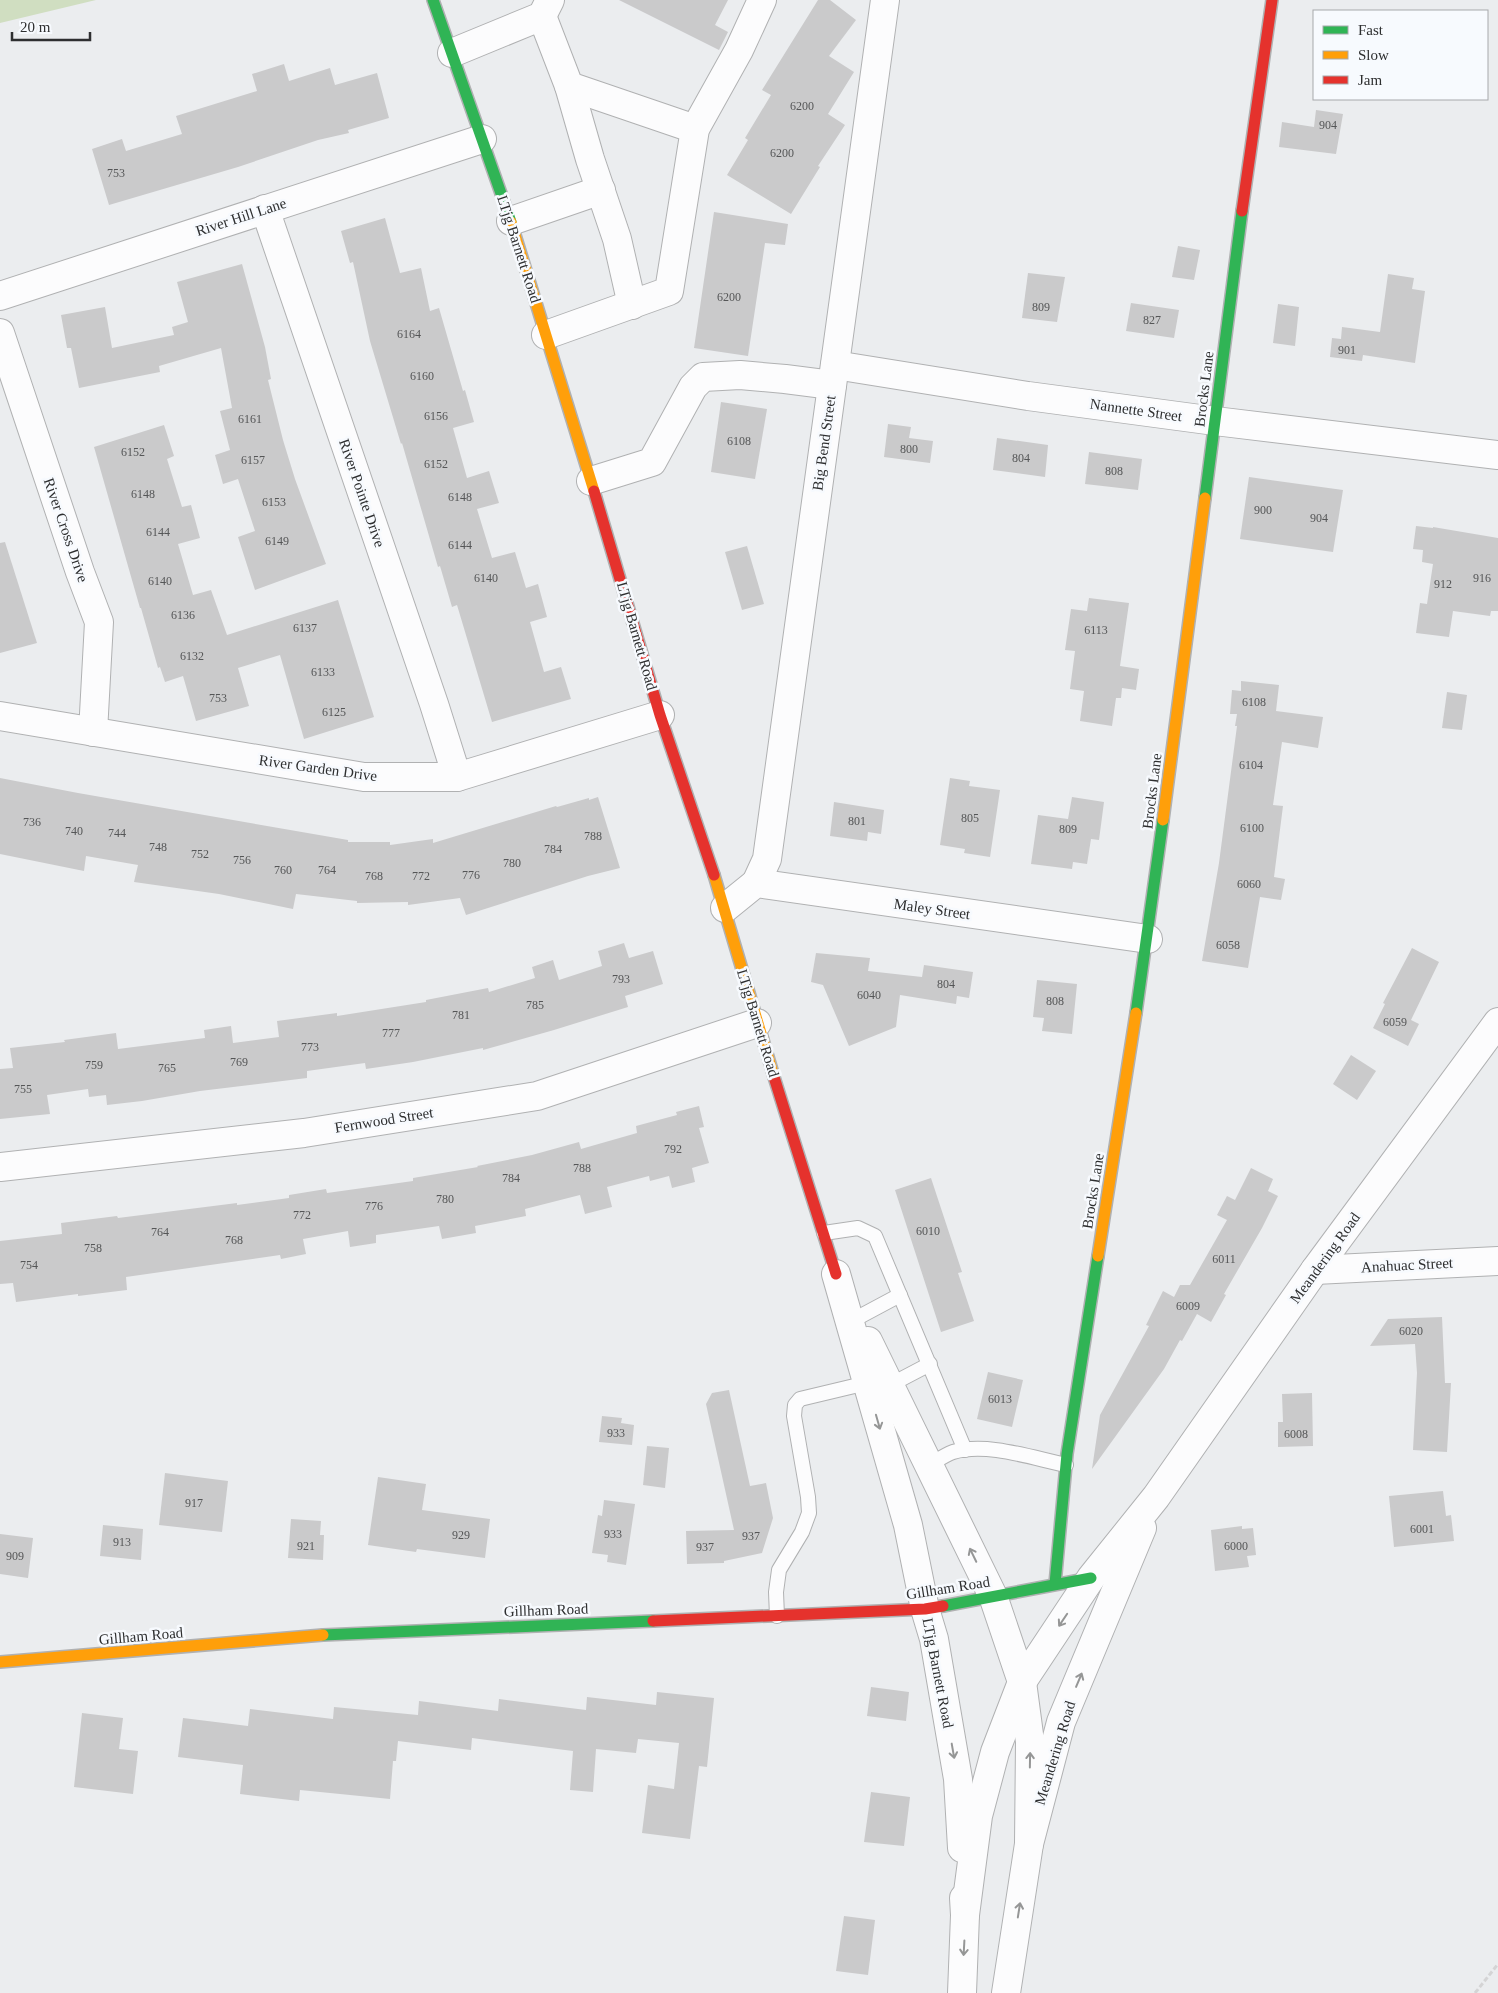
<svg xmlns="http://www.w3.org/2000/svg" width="1498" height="1993" viewBox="0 0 1498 1993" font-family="'Times New Roman',serif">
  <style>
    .green { fill: #d0dec1 }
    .building { fill: #cacacb }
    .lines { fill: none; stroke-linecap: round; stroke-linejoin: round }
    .lane-casing { stroke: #b0b1b2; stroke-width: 16 }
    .street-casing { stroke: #b0b1b2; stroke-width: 30 }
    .fast-casing { stroke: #b0b1b2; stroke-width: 14 }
    .slow-casing { stroke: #b0b1b2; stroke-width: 14 }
    .jam-casing { stroke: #b0b1b2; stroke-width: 14 }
    .path { stroke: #d4d4d5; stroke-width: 3; stroke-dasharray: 5 2.5; stroke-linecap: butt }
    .lane { stroke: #fcfcfd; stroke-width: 14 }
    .street { stroke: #fcfcfd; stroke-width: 28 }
    .fast { stroke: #30b455; stroke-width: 11 }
    .slow { stroke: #ff9f0a; stroke-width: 11 }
    .jam { stroke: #e5322d; stroke-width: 11 }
    .oneway { stroke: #959696 }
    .labels { text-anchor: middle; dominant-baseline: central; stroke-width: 5; stroke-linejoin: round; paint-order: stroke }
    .number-label { font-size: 12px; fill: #555657 }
    .street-label { font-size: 15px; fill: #2e2f30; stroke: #f7fafe }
  </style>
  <rect width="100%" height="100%" fill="#ebedef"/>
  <!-- green -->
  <path class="green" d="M0,0H96L0,23Z"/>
  <!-- building -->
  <g class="building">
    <path d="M619,0H728L715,25L728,32L719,50Z"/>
    <path d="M818,0H830L856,20L829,56L854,72L828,114L845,125L818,166L820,167L791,214L727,175L748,140L745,138L771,95L762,90Z"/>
    <path d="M284,64L289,81L330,68L335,85L377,73L389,118L348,130L349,133L318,140L238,167L109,205L92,149L122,139L126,151L182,134L176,116L257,91L252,74Z"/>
    <path d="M1316,110L1343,114L1336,154L1279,147L1282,122L1314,127Z"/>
    <path d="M714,212L788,224L785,245L765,243L748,356L694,348Z"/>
    <path d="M385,218L400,273L421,268L430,311L439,308L463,391L465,390L474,422L453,428L467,478L489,471L499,503L477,509L492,558L515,552L526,588L538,584L547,617L530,622L544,672L561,667L571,699L492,722L457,605L452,607L440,566L438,567L402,443L401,444L370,341L353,262L350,263L341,231Z"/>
    <path d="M1178,246L1200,250L1194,280L1172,277Z"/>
    <path d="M242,264L265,347L271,379L268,380L283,440L295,479L326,564L255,590L238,537L255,531L238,479L223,484L215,455L230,450L220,411L232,408L221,348L159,366L160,372L79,388L71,348H67L61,315L105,307L112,348L174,335L172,327L188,322L177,282Z"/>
    <path d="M1028,273L1065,277L1057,322L1022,318Z"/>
    <path d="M1388,274L1414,278L1412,289L1425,291L1415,363L1363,355L1362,361L1330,357L1332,338L1341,339L1342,327L1380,332Z"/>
    <path d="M1131,303L1179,310L1174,338L1126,331Z"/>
    <path d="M1278,304L1299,307L1295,346L1273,343Z"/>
    <path d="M721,402L767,409L755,479L711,472Z"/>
    <path d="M888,424L911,427L909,438L933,441L930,463L884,457Z"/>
    <path d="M164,425L174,456L167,459L182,507L191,505L200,538L178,544L193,595L211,590L227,635L338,600L374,717L304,739L280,655L238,668L249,706L196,721L183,676L165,682L160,667L158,668L141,608H140L94,447Z"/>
    <path d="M997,438L1048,445L1045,477L993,470Z"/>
    <path d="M1089,452L1142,459L1138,490L1085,484Z"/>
    <path d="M1249,477L1343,490L1333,552L1240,539Z"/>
    <path d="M1416,526L1433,528V527L1498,538V611H1491L1490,616L1453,611L1449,637L1416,633L1420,603L1427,604L1433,564L1422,562L1423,550L1413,549Z"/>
    <path d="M5,542L37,643L0,653V543Z"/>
    <path d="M747,546L764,604L742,610L725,552Z"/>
    <path d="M1089,598L1129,603L1120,666L1139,669L1136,690L1122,688L1121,698H1116L1112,726L1080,721L1084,691L1070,689L1075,651L1065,650L1071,609L1087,611Z"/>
    <path d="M1241,681L1279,685L1276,711L1323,717L1318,748L1282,742L1273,805L1283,806L1274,877L1285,879L1281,900L1260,897L1248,968L1202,961L1219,863L1237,726H1235L1237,714H1230L1232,690L1241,691Z"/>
    <path d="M1447,692L1467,695L1462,730L1442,728Z"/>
    <path d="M0,778L78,793L348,840V842H390V845L433,839V843L556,806L557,807L589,798V800L598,797L620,868L588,876L466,915L460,898L408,905V902L357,903V901L296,894L293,909L219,894L134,882L138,865L86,856L84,871L0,854Z"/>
    <path d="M950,778L970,781L969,786L1000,790L990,857L964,853L965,849L940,845Z"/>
    <path d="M1072,797L1104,802L1099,840L1091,839L1087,864L1073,862L1072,869L1031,864L1038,815L1068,819Z"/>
    <path d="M834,802L884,810L881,834L868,832L867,841L830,836Z"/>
    <path d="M624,943L629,958L653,951L663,984L625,996L628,1007L554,1030L483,1050V1048L413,1062L366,1069L365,1063L307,1071V1078L200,1091L142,1101L107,1105L106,1095L89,1097L88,1089L47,1095L50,1114L0,1119V1069L13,1068L10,1048L65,1042L64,1040L116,1033L118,1049L205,1038L204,1030L231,1026L233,1043L279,1037L277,1021L337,1013V1016L426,1002V1000L488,988L489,992L535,978L532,967L553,960L559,980L602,966L598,951Z"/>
    <path d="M1412,948L1439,962L1411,1020L1419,1024L1408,1046L1373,1028L1385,1004L1383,1003Z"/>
    <path d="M816,953L870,958L868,971L922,977L924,965L973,972L969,998L957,996L956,1004L900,995L896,1027L849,1046L823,985L811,982Z"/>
    <path d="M1037,980L1077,984L1072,1034L1042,1031L1044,1018L1033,1017Z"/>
    <path d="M1351,1055L1376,1071L1357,1100L1333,1084Z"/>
    <path d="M699,1106L704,1127L699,1128L709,1163L692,1168L695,1182L672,1188L669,1176L650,1181L649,1176L607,1187L612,1207L585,1214L580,1195L525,1209L526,1216L475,1226L476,1233L442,1239L439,1226L376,1235V1243L350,1247L348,1231L303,1239L306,1254L281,1259L280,1255L126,1277L127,1290L78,1296V1294L16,1302L13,1283L0,1284V1241L62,1234L61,1223L117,1216L118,1218L237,1203V1205L289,1198V1195L326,1189L327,1193L413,1181V1178L478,1167L477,1166L532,1155L579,1142L581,1149L637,1133L636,1126L677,1115L676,1112Z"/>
    <path d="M1251,1168L1273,1179L1268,1191L1278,1196L1262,1228L1224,1294L1226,1295L1211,1322L1197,1314L1182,1341L1180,1340L1164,1369L1092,1469L1100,1415L1149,1326L1146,1325L1163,1291L1174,1297L1180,1285H1190L1227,1220L1217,1215L1227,1196L1235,1200Z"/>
    <path d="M931,1178L962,1272L958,1273L974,1321L941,1332L895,1190Z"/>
    <path d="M1442,1317L1445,1383H1451L1447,1452L1413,1450L1417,1373L1415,1344L1370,1346L1388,1319Z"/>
    <path d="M988,1372L1023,1380L1012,1427L977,1419Z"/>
    <path d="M729,1390L750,1486L766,1483L773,1518L762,1553L724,1561V1563L687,1564L686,1531L734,1530L706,1404L712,1393Z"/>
    <path d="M1312,1393L1313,1446L1278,1447V1422H1283L1282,1394Z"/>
    <path d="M602,1416L622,1418L621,1423L634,1425L632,1445L599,1442Z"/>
    <path d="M647,1446L669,1448L665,1488L643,1485Z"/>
    <path d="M165,1473L228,1481L222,1532L159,1525Z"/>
    <path d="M378,1477L426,1484L422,1510L490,1519L485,1558L417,1549L416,1552L368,1545Z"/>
    <path d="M1443,1491L1446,1516L1451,1515L1454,1541L1394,1547L1389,1496Z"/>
    <path d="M604,1500L635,1504L626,1565L607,1562L608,1555L592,1553L598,1515L602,1516Z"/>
    <path d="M291,1519L321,1521L320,1535H324L323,1560L288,1558Z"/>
    <path d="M103,1525L143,1529L141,1560L100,1556Z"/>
    <path d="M1242,1526V1529L1253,1528L1256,1555L1247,1556L1249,1567L1215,1571L1211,1530Z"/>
    <path d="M0,1534L33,1538L28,1578L0,1574Z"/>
    <path d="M871,1687L909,1692L906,1721L867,1716Z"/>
    <path d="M657,1692L714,1698L707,1767L699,1766L690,1839L642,1833L648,1785L674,1789L679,1743L638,1739L636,1753L596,1749L593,1792L570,1790L573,1751L472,1738L471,1750L398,1741L396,1761H393L390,1799L300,1790L299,1801L240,1794L243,1765L178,1757L183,1718L248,1726L250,1709L333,1719L334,1707L418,1715L419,1701L498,1711L499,1699L586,1710L587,1697L656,1705Z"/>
    <path d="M82,1713L123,1718L119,1749L138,1751L133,1794L74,1787Z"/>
    <path d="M871,1792L910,1797L904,1846L864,1842Z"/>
    <path d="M844,1916L875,1920L868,1975L836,1971Z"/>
  </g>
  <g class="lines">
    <defs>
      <g id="lane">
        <path d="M824,1233L858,1228L875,1236L965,1450"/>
        <path d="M857,1318L900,1295"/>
        <path d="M890,1385L930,1364"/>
        <path d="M929,1465C936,1461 945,1455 953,1452C987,1442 1032,1458 1066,1465"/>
        <path d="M777,1616L776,1592L779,1570L802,1532L809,1513L808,1497L794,1416L795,1405L800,1399L867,1383"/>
      </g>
      <g id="street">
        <path d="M542,16L569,86L695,129"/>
        <path d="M452,53L542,16L550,0"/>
        <path d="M569,86L590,159L617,239L632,305"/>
        <path d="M265,209L434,704L457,777"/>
        <path d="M511,221L601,190"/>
        <path d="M0,296L482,139"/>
        <path d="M0,333L80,572L99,622L93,732"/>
        <path d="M546,335L669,291L695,129L739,50L762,0"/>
        <path d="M835,365L1028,396L1215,421L1498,455"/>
        <path d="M591,481L652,462L693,387L703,377L740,375L785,379L832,385"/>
        <path d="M0,716L364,777H457L660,715"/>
        <path d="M756,883L767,859L885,0"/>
        <path d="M725,908L756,883L1148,939"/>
        <path d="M0,1167L304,1133L537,1096L757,1023"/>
        <path d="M1315,1270L1498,1261"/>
        <path d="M836,1274L908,1525L925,1609L934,1639L958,1779L962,1848"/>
        <path d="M868,1341L993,1596L1022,1682L1030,1742L1029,1844"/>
        <path d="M965,1915L978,1816L995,1752L1022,1682L1091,1578L1156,1497L1315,1270L1498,1022"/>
        <path d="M962,1993L965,1915L964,1898"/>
        <path d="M1006,1993L1029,1844L1061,1722L1142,1528"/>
      </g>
      <g id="fast">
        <path d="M433,0L511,222"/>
        <path d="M1205,498L1242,211"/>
        <path d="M1136,1013L1163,820"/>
        <path d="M1055,1584L1067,1454L1098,1256"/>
        <path d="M943,1606L1091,1578"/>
        <path d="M323,1635L653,1621"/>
      </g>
      <g id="slow">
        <path d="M511,222L594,491"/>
        <path d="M1163,820L1205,498"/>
        <path d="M714,875L774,1077"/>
        <path d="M1098,1256L1136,1013"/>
        <path d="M0,1662L323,1635"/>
      </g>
      <g id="jam">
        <path d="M1242,211L1272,0"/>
        <path d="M594,491L660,715L714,875"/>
        <path d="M774,1077L836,1274"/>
        <path d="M653,1621L925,1609L943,1606"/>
      </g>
    </defs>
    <!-- lane casing -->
    <use href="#lane" class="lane-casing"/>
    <!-- street casing -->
    <use href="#street" class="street-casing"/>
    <!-- fast casing -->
    <use href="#fast" class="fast-casing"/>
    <!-- slow casing -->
    <use href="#slow" class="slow-casing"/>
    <!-- jam casing -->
    <use href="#jam" class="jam-casing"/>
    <!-- path -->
    <path class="path" d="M1475,1993L1498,1964"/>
    <!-- lane -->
    <use href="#lane" class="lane"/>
    <!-- street -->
    <use href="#street" class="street"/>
    <!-- fast -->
    <use href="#fast" class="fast"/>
    <!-- slow -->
    <use href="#slow" class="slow"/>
    <!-- jam -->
    <use href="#jam" class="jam"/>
  </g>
  <!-- one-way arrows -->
  <defs><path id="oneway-shaft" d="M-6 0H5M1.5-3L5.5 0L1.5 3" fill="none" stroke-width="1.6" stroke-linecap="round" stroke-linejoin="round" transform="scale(1.25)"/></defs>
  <g class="oneway">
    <use href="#oneway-shaft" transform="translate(878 1422) rotate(74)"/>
    <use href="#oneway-shaft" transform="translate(973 1555) rotate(-116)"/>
    <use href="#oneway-shaft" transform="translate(1063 1620) rotate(124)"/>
    <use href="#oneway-shaft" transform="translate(1079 1680) rotate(-67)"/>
    <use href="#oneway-shaft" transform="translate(953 1751) rotate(80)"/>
    <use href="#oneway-shaft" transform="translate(1030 1760) rotate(-89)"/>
    <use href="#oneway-shaft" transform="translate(1019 1910) rotate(-81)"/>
    <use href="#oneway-shaft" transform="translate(964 1948) rotate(93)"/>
  </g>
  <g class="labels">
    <!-- number labels -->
    <g class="number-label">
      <text x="802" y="106">6200</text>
      <text x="1328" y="125">904</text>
      <text x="782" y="153">6200</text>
      <text x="116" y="173">753</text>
      <text x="729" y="297">6200</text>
      <text x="1041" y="307">809</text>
      <text x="1152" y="320">827</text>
      <text x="409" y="334">6164</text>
      <text x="1347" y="350">901</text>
      <text x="422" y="376">6160</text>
      <text x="436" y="416">6156</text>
      <text x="250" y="419">6161</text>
      <text x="739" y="441">6108</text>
      <text x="909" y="449">800</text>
      <text x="133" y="452">6152</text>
      <text x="1021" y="458">804</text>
      <text x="253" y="460">6157</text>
      <text x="436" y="464">6152</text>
      <text x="1114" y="471">808</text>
      <text x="143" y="494">6148</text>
      <text x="460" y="497">6148</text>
      <text x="274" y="502">6153</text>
      <text x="1263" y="510">900</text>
      <text x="1319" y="518">904</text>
      <text x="158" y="532">6144</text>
      <text x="277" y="541">6149</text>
      <text x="460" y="545">6144</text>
      <text x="486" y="578">6140</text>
      <text x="1482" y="578">916</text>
      <text x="160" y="581">6140</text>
      <text x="1443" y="584">912</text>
      <text x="183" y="615">6136</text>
      <text x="305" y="628">6137</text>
      <text x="1096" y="630">6113</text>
      <text x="192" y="656">6132</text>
      <text x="323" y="672">6133</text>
      <text x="218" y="698">753</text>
      <text x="1254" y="702">6108</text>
      <text x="334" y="712">6125</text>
      <text x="1251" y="765">6104</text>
      <text x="970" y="818">805</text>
      <text x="857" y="821">801</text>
      <text x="32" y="822">736</text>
      <text x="1252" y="828">6100</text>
      <text x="1068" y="829">809</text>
      <text x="74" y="831">740</text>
      <text x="117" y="833">744</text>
      <text x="593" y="836">788</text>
      <text x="158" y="847">748</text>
      <text x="553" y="849">784</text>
      <text x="200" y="854">752</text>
      <text x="242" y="860">756</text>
      <text x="512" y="863">780</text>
      <text x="283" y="870">760</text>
      <text x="327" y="870">764</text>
      <text x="471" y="875">776</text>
      <text x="374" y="876">768</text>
      <text x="421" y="876">772</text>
      <text x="1249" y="884">6060</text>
      <text x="1228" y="945">6058</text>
      <text x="621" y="979">793</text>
      <text x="946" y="984">804</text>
      <text x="869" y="995">6040</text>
      <text x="1055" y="1001">808</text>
      <text x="535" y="1005">785</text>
      <text x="461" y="1015">781</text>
      <text x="1395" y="1022">6059</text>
      <text x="391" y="1033">777</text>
      <text x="310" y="1047">773</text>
      <text x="239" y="1062">769</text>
      <text x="94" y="1065">759</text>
      <text x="167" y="1068">765</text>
      <text x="23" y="1089">755</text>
      <text x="673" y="1149">792</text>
      <text x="582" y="1168">788</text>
      <text x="511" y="1178">784</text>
      <text x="445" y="1199">780</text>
      <text x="374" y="1206">776</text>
      <text x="302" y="1215">772</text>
      <text x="928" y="1231">6010</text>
      <text x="160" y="1232">764</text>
      <text x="234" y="1240">768</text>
      <text x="93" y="1248">758</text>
      <text x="1224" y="1259">6011</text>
      <text x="29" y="1265">754</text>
      <text x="1188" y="1306">6009</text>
      <text x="1411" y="1331">6020</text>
      <text x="1000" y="1399">6013</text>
      <text x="616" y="1433">933</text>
      <text x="1296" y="1434">6008</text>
      <text x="194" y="1503">917</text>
      <text x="1422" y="1529">6001</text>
      <text x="613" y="1534">933</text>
      <text x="461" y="1535">929</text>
      <text x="751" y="1536">937</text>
      <text x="122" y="1542">913</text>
      <text x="306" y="1546">921</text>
      <text x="1236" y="1546">6000</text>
      <text x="705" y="1547">937</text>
      <text x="15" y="1556">909</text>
    </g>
    <!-- street labels -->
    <g class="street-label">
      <text transform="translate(241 217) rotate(-18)">River Hill Lane</text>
      <text transform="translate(519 249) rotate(72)">LTjg Barnett Road</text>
      <text transform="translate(1204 389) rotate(-83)">Brocks Lane</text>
      <text transform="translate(1136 410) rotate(8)">Nannette Street</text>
      <text transform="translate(824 443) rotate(-82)">Big Bend Street</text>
      <text transform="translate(362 493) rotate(71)">River Pointe Drive</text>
      <text transform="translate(66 530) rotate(71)">River Cross Drive</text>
      <text transform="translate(637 636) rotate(74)">LTjg Barnett Road</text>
      <text transform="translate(318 768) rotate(8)">River Garden Drive</text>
      <text transform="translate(1152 791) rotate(-83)">Brocks Lane</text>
      <text transform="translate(932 909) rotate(8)">Maley Street</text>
      <text transform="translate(758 1023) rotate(73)">LTjg Barnett Road</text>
      <text transform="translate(384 1120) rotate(-9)">Fernwood Street</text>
      <text transform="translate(1093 1191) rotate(-81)">Brocks Lane</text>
      <text transform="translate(1325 1258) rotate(-54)">Meandering Road</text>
      <text transform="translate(1407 1265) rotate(-3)">Anahuac Street</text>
      <text transform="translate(948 1588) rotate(-9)">Gillham Road</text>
      <text transform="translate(546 1610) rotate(-2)">Gillham Road</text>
      <text transform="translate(141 1636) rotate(-5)">Gillham Road</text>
      <text transform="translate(938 1673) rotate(79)">LTjg Barnett Road</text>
      <text transform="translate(1055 1753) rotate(-73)">Meandering Road</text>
    </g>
  </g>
  <!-- legend -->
  <rect x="1313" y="10" width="175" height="90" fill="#f7fafe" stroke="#a7a9ac"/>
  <rect x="1323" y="26" width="25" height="8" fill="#30b455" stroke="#a7a9ac"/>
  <text x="1358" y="35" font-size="15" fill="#2e2f30">Fast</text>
  <rect x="1323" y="51" width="25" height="8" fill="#ff9f0a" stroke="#a7a9ac"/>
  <text x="1358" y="60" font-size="15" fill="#2e2f30">Slow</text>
  <rect x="1323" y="76" width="25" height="8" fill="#e5322d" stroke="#a7a9ac"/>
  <text x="1358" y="85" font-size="15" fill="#2e2f30">Jam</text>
  <!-- scale -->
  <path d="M12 32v8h78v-8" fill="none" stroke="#2e2f30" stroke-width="2.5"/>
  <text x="20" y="32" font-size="15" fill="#2e2f30" stroke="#f7fafe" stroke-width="4" paint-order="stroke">20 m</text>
</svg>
